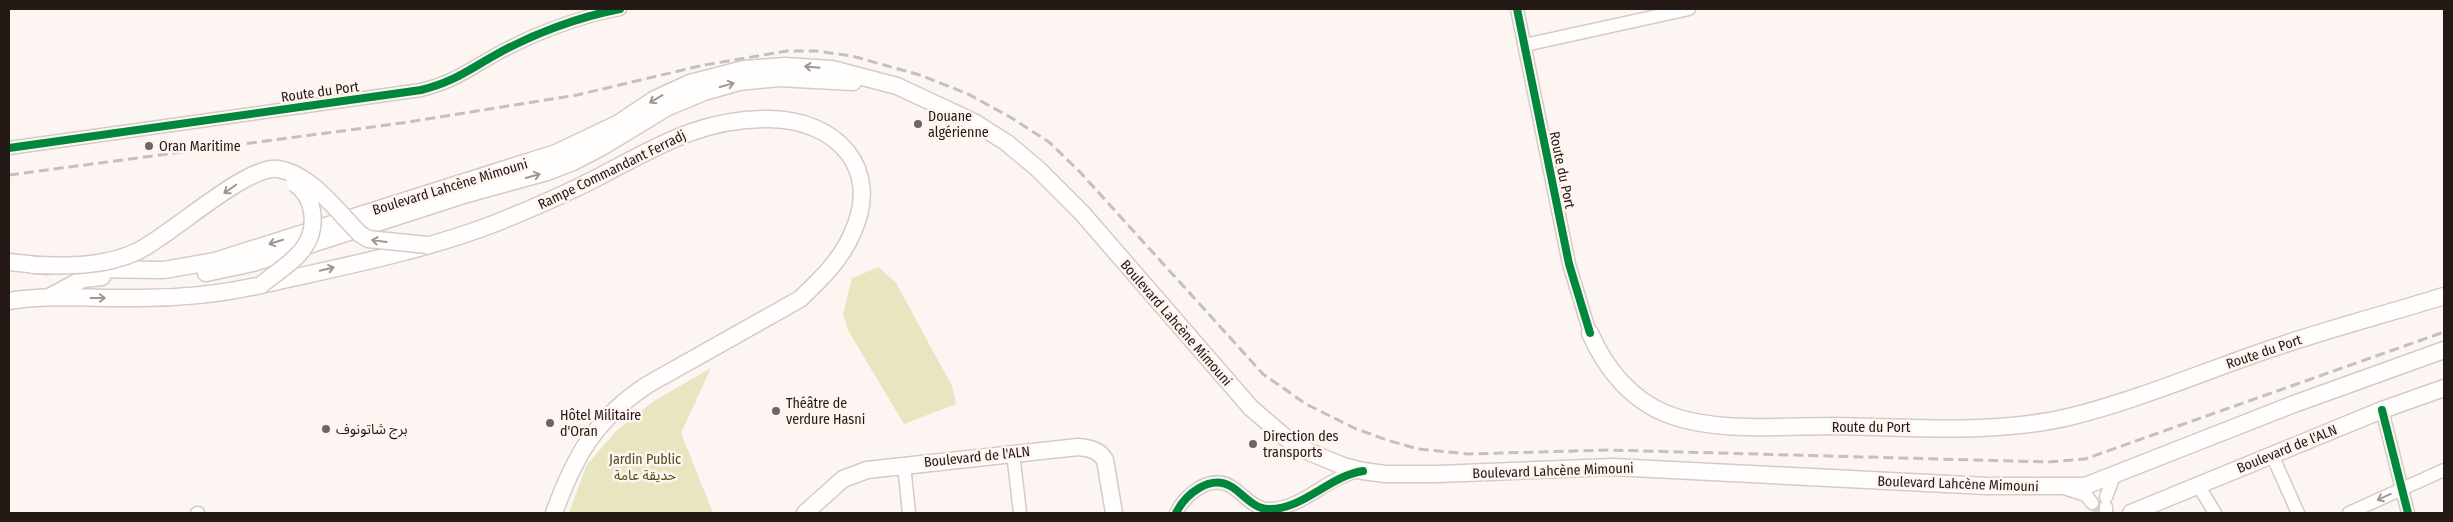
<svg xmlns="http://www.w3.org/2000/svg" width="2453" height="522" viewBox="0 0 2453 522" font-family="'Fira Sans Condensed','Noto Sans Arabic',sans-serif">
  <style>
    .green { fill: #e7e6c0 }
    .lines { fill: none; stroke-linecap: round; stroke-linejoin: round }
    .minor-tunnel { stroke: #dbd4d1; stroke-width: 12; stroke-dasharray: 12 6; stroke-linecap: butt }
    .minor-casing { stroke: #d3cbc8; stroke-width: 15 }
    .major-casing { stroke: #d3cbc8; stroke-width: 19 }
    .minor { stroke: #fffefd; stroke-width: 12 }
    .major { stroke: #fffefd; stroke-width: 16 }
    .rail { stroke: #c3c1c0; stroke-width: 3; stroke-dasharray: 10 5; stroke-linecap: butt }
    .major-bridge-casing { stroke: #d3cbc8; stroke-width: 19; stroke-linecap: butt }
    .major-bridge { stroke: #fffefd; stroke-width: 16 }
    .cycleway-casing { stroke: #fff4ef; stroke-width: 11 }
    .cycleway { stroke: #00873e; stroke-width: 8 }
    .oneway { stroke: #9c9795 }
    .poi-dot { fill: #6f6662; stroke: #fff4ef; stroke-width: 2 }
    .labels { text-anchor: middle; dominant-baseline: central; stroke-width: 5; stroke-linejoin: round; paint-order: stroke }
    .street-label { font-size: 14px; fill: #231915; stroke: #fff4ef }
    .poi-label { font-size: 14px; fill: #231915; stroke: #fff4ef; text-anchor: start }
    .park-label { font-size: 14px; fill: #4d4e1c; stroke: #fff4ef }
  </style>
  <rect width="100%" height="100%" fill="#fcf5f2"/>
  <!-- green -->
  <g class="green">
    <path d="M879,267L896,283L952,386L956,404L904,424L849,332L843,315L852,278Z"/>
    <path d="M711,368L681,433L713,513H569L586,466L616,431L654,401Z"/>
  </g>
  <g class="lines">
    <!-- minor-tunnel -->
    <path class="minor-tunnel" d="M2092,503L2100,510"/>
    <defs>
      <g id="minor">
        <path d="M1517,9L1569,264L1590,333"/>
        <path d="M1525,45L1689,9"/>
        <path d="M9,148L421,90C454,82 468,70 497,54C533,34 578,17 620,9"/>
        <path d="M2382,410L2408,513"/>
        <path d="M1013,453L1020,513"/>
        <path d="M2272,455L2298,513"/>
        <path d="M904,465L909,513"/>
        <path d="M2198,485L2215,513"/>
        <path d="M2067,489L2086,495L2092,503"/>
        <path d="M2106,497L2114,476"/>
        <path d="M197,513H198"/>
        <path d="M1176,513C1185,495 1210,473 1232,487C1243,494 1254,509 1268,509C1302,510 1326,477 1359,471"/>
        <path d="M2106,513V507"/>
        <path d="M2349,513L2444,470"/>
      </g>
      <g id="major">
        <path d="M9,262L48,266"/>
        <path d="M85,269L164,270L215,261L556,153L619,123L655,99L690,83L744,69L785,66L832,69L897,86L974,122L1007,143L1038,169L1082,213L1251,408L1286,438L1307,451L1343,466L1363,471L1385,474H1437L1613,467L1987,486H2085L2294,404L2444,350"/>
        <path d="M206,273L253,263L467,194L547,172L573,162L602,147L668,107L704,92L739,82L778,78L853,82"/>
        <path d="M51,296L83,279L102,277"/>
        <path d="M9,301C52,294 97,299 141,298C181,298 222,294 261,285C339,267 421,252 496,223C533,208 571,192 606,173C661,144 705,118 770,119C836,120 883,168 852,234C841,260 820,280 800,299L647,385C595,420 575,455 554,513"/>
        <path d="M1590,333C1605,368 1631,400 1667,414C1716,433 1783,426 1835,426C1913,427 1997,435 2073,416C2144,398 2212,368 2282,345C2335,327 2390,313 2444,296"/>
        <path d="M805,513L843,479L867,470L1078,447C1090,448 1099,450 1105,460L1114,513"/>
        <path d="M2131,513L2382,410L2444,388"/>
      </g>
    </defs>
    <!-- minor casing -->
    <use href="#minor" class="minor-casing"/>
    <!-- major casing -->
    <use href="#major" class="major-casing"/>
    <!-- minor -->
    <use href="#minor" class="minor"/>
    <!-- major -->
    <use href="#major" class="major"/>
    <!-- rail -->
    <path class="rail" d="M9,175L402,123L577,95L704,65L787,51H816L852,56L920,75L968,94L1010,117L1049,142L1080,172L1263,374L1306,404L1354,428L1387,440L1418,449L1468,454L1608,450L2048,462L2085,459L2444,332"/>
    <defs>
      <g id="major-bridge">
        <path d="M33,265C69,266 105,267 138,251C171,235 246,165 278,169C311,174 337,211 360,234L368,239L427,245"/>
        <path d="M261,285C274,274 293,263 303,249C318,229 316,197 294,183"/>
      </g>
    </defs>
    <!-- major-bridge casing -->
    <use href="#major-bridge" class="major-bridge-casing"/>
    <!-- major-bridge -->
    <use href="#major-bridge" class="major-bridge"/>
    <defs>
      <g id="cycleway">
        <path d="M1517,9L1569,264L1590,333"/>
        <path d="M9,148L421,90C454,82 468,70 497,54C533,34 578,17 620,9"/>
        <path d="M2382,410L2408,513"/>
        <path d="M1176,513C1185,495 1210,473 1232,487C1243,494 1254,509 1268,509C1303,510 1329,476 1363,471"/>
      </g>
    </defs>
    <!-- cycleway casing -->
    <use href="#cycleway" class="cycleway-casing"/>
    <!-- cycleway -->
    <use href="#cycleway" class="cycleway"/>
  </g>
  <!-- one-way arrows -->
  <defs><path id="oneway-shaft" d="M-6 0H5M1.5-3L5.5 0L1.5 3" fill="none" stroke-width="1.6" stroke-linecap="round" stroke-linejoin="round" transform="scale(1.25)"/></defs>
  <g class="oneway">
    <use href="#oneway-shaft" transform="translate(812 67) rotate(-175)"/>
    <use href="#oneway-shaft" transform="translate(727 85) rotate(-15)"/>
    <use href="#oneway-shaft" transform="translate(656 99) rotate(149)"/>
    <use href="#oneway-shaft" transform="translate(533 176) rotate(-16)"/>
    <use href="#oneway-shaft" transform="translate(230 189) rotate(145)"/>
    <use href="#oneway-shaft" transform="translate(379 241) rotate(-172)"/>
    <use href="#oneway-shaft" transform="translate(276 242) rotate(163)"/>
    <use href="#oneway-shaft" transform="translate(327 269) rotate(-13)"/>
    <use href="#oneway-shaft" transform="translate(98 298)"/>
    <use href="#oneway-shaft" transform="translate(2384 497) rotate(155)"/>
  </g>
  <!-- markers -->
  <g class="poi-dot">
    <circle cx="918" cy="124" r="5"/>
    <circle cx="149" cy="146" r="5"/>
    <circle cx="776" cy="411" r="5"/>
    <circle cx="550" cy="423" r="5"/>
    <circle cx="326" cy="429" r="5"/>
    <circle cx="1253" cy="444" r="5"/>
  </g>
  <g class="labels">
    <!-- street labels -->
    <g class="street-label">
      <text transform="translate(320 92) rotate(-8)">Route du Port</text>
      <text transform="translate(612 170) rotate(-26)">Rampe Commandant Ferradj</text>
      <text transform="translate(1562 170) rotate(78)">Route du Port</text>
      <text transform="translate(450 187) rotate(-17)">Boulevard Lahcène Mimouni</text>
      <text transform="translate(1176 323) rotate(49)">Boulevard Lahcène Mimouni</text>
      <text transform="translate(2264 352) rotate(-19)">Route du Port</text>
      <text x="1871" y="427">Route du Port</text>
      <text transform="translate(2287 449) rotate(-22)">Boulevard de l'ALN</text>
      <text transform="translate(977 457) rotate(-6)">Boulevard de l'ALN</text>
      <text transform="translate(1553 471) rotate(-2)">Boulevard Lahcène Mimouni</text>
      <text transform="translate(1958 484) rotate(2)">Boulevard Lahcène Mimouni</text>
    </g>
    <!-- poi labels -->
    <g class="poi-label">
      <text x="928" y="116">Douane<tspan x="928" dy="16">algérienne</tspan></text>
      <text x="159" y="146">Oran Maritime</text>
      <text x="786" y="403">Théâtre de<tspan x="786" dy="16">verdure Hasni</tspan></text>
      <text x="560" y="415">Hôtel Militaire<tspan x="560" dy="16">d'Oran</tspan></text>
      <text x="336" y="429">برج شاتونوف</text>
      <text x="1263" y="436">Direction des<tspan x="1263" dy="16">transports</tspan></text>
    </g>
    <!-- park labels -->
    <g class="park-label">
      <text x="645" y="459">Jardin Public<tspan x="645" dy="16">حديقة عامة</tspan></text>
    </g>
  </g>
  <!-- border -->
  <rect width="2453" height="522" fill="none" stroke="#231915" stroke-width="20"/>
</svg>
